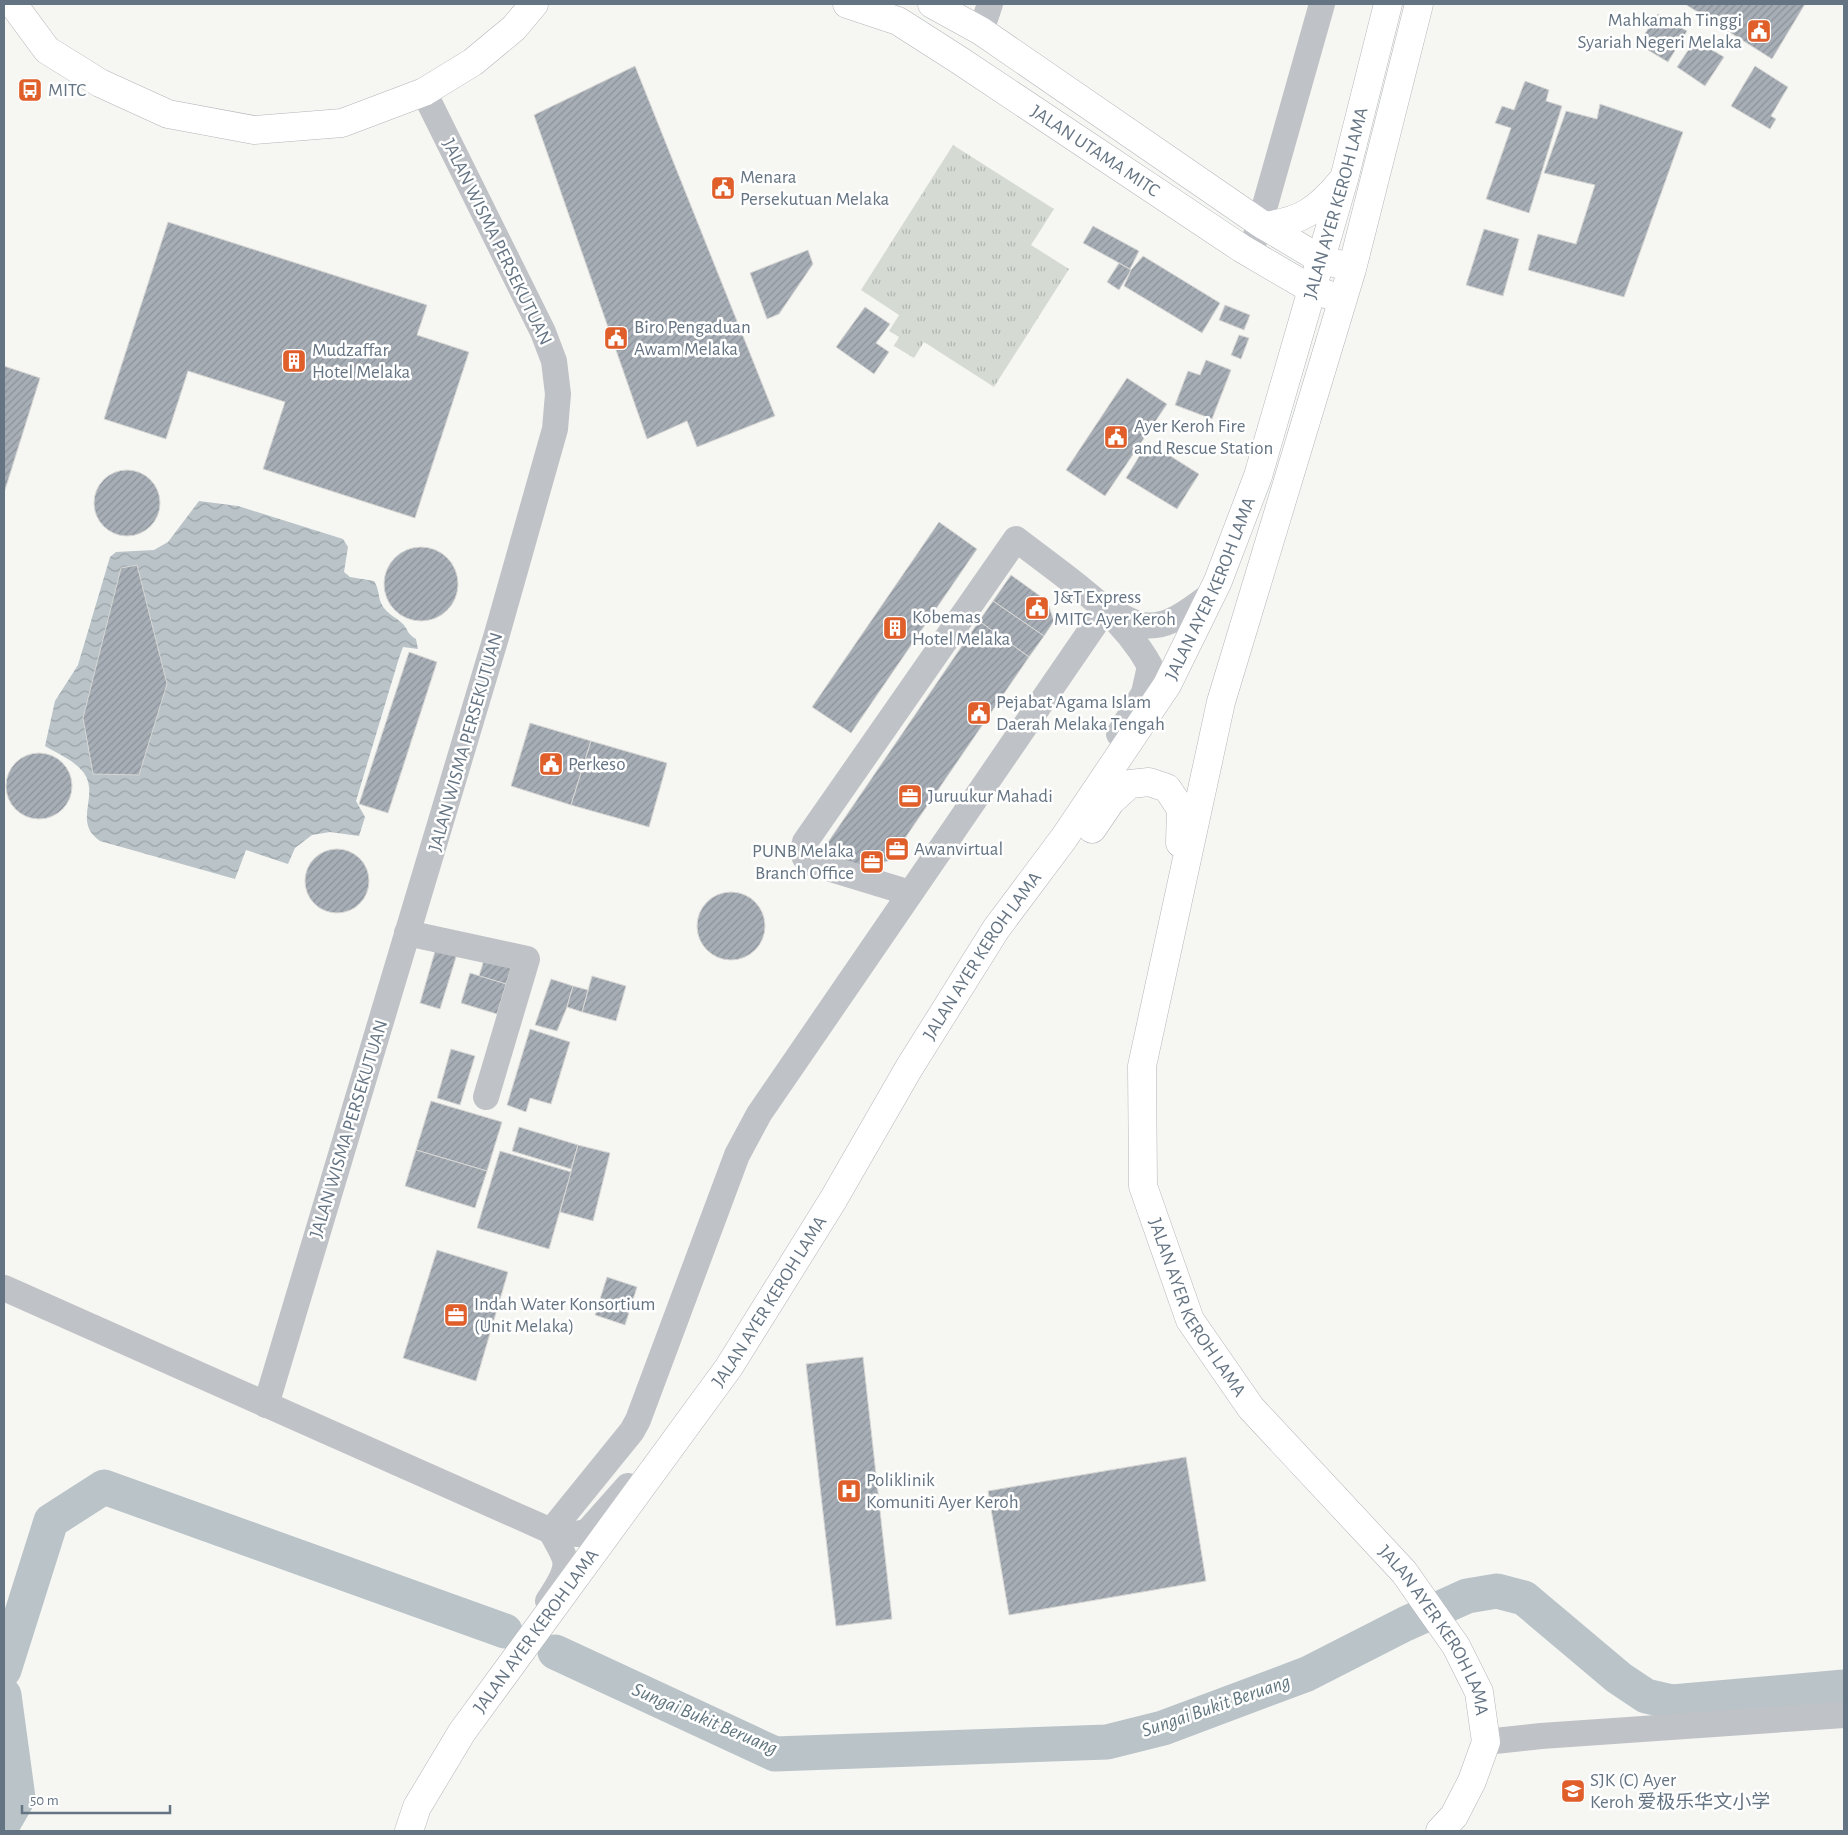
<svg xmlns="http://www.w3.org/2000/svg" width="1848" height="1835" viewBox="0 0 1848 1835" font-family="'Alegreya Sans','Noto Sans SC',sans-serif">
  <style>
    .grass { fill: url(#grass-tufts) }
    .water { fill: url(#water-waves) }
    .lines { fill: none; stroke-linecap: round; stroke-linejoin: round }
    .river { stroke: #b9c3c8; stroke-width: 35 }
    .building { fill: url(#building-hatch); stroke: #d7d7d5 }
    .major-casing { stroke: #b2b6ba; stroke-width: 29 }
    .minor { stroke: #bfc2c6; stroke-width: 26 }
    .major { stroke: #fff; stroke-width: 28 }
    .labels { text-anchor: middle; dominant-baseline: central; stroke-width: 5; stroke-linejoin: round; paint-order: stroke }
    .poi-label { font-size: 19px; fill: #657483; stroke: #fff; text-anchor: start }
    .street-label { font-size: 19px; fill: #657483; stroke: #fff }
    .water-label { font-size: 20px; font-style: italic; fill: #61767f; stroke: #fff }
  </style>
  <defs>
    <pattern id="grass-tufts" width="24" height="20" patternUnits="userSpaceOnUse" patternTransform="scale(1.25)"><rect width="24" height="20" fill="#d5dbd2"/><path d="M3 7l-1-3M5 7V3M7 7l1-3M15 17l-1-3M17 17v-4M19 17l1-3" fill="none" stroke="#b0b6b0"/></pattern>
    <pattern id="water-waves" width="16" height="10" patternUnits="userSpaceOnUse" patternTransform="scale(1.25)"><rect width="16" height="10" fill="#b9c3c8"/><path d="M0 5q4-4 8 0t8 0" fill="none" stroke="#9aa3a8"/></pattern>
    <pattern id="building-hatch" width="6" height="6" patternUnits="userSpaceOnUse" patternTransform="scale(1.25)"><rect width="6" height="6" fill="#a7aeb5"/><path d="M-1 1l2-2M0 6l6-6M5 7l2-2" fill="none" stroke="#8c9299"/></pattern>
  </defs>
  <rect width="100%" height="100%" fill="#f6f6f2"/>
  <!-- grass -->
  <path class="grass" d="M953,145L1054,209L1031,245L1069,269L994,387L924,342L914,358L894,346L899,337L889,331L899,315L861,290Z"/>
  <!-- water -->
  <path class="water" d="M199,501L238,506L343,539L348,547L344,572L350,577L374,581C379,588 378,596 381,603C387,616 400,618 406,628C409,634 410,635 416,639L418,649L403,647L399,658L356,801L365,817L359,836L330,832L312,835L295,848L288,864L246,850L235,879L100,841C72,822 100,796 84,773C74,760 58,754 45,746L55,701L78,665L110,557L116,552L154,550L168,542Z"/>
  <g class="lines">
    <!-- river -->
    <g class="river">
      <path d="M555,1652L775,1754L1107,1742L1163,1728L1307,1674L1405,1624L1467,1596L1497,1591L1524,1598L1619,1678L1646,1696L1672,1702L1844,1687"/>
      <path d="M4,1670L51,1521L104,1487L505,1631"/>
      <path d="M4,1695L18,1798L4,1822"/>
    </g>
  </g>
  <!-- building -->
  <g class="building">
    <path d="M1685,4H1805L1772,59Z"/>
    <path d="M1658,14L1687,31L1668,62L1638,44Z"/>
    <path d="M1695,40L1724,57L1705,86L1677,67Z"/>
    <path d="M635,66L775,416L697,447L687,421L647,439L534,115Z"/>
    <path d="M1755,66L1788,87L1771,116L1776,119L1770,129L1731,106Z"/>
    <path d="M1525,81L1549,90L1546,101L1562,106L1529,213L1486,199L1511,128L1495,123L1502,106L1514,110Z"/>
    <path d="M1600,104L1683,132L1624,297L1528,270L1538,234L1576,244L1595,185L1544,173L1566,111L1597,119Z"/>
    <path d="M168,222L427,305L417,335L469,352L415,518L263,469L285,402L188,371L166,439L104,419Z"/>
    <path d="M1093,226L1139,251L1130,269L1083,243Z"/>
    <path d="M1484,229L1519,239L1503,296L1466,285Z"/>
    <path d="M808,250L813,264L779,314L767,319L750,273Z"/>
    <path d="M1143,256L1220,303L1202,333L1124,286L1131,270Z"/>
    <path d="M1119,263L1131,270L1119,290L1107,282Z"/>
    <path d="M1225,305L1250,315L1244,330L1219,320Z"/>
    <path d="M865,307L890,324L876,343L889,352L874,374L836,347Z"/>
    <path d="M1239,335L1249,338L1241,359L1231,355Z"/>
    <path d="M1206,360L1231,370L1212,419L1175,405L1188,371L1200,375Z"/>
    <path d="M4,366L40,378L4,493Z"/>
    <path d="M1127,378L1167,404L1105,496L1066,470Z"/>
    <path d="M1148,442L1199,474L1177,509L1126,478Z"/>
    <circle cx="127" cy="503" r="33"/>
    <path d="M939,522L977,549L851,733L812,707Z"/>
    <circle cx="421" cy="584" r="37"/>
    <path d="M137,565L167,684L139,775L93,774L83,718L121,568Z"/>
    <path d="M1011,575L1047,601L1054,621L1044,636L993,601Z"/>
    <path d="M993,601L1044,636L1029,657L979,621Z"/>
    <path d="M979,621L1029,657L890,860L867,868L820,854Z"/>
    <path d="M409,652L437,662L388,813L359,804Z"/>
    <path d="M530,723L591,741L571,805L511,786Z"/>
    <path d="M591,741L667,763L649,827L571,805Z"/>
    <circle cx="39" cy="786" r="33"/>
    <circle cx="337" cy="881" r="32"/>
    <circle cx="731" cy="926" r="34"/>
    <path d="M436,948L457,954L440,1009L420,1003Z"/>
    <path d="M485,957L512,965L506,984L479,976Z"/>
    <path d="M470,973L506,984L497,1014L461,1003Z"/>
    <path d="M592,976L626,986L616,1021L582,1012Z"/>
    <path d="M551,979L573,986L567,1007L557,1031L535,1025Z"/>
    <path d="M573,986L588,990L582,1012L567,1007Z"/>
    <path d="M530,1029L570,1042L551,1104L530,1098L526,1112L507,1105Z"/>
    <path d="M451,1049L475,1056L460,1105L437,1098Z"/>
    <path d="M431,1101L502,1122L487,1171L416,1150Z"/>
    <path d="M519,1127L578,1145L571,1169L512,1151Z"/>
    <path d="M578,1145L610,1153L593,1221L560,1212Z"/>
    <path d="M416,1150L487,1171L475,1208L405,1186Z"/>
    <path d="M500,1151L571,1172L549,1249L477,1228Z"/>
    <path d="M437,1250L508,1272L476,1381L403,1358Z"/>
    <path d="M607,1277L637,1287L625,1325L595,1315Z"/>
    <path d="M863,1357L892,1619L836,1626L806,1364Z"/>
    <path d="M1186,1457L1206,1581L1009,1615L988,1491Z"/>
  </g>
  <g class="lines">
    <defs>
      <g id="major">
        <path d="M13,4L47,50L100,83L168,114L254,130L342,123L424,92L473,62L514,28L534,4"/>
        <path id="s1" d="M847,4L898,21L959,60L1241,248L1311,289L1329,295"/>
        <path d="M932,4L981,31L1260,223L1320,259L1338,264"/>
        <path id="s2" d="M1419,4L1352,269L1221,702L1142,1066L1143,1186L1190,1320L1251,1408L1404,1572L1456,1646L1479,1692L1486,1742L1472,1781L1454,1816L1440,1831"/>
        <path d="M1265,226C1301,221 1318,210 1341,182"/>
        <path d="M1092,829L1111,801L1130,784L1149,782L1167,788L1181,809L1180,843"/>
        <path id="s3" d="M409,1831L417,1807L462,1732L729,1367L833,1200L909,1068L996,929L1064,838L1167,685L1218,581L1258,476L1344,179L1388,4"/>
      </g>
    </defs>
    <!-- major casing -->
    <use href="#major" class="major-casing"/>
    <!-- minor -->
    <g class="minor">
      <path d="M981,31L990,4"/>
      <path d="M1250,253L1260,223L1322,4"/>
      <path d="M1111,611C1120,615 1129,621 1139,624C1166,632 1192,608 1212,594"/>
      <path d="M910,893L808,862C802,855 802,851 805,842L1016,539C1065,577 1120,611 1150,666L1144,693L1119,734"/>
      <path d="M407,933L527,959L486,1097"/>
      <path d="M4,1288L551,1531L578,1534L588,1531L628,1486"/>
      <path d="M266,1405L497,634L555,429L558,394L554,361L543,332L424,92"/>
      <path d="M551,1531L632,1431L638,1420L737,1155L759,1114L1106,608"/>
      <path d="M548,1601C555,1590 568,1573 565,1560C563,1551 555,1540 551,1531"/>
      <path d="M1486,1742L1541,1736L1844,1715"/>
    </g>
    <!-- major -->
    <use href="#major" class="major"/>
  </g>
  <!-- icons -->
  <defs>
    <symbol id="civic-square" viewBox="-11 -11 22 22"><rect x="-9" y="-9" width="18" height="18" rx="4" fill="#df5e29" stroke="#fff"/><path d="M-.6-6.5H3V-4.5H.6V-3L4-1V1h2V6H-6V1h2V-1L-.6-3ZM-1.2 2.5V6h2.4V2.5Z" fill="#fff"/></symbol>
    <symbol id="bus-square" viewBox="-11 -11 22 22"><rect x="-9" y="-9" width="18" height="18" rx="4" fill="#df5e29" stroke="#fff"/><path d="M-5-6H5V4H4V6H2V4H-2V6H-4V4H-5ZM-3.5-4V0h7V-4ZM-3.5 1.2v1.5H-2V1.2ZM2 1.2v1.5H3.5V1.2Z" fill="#fff"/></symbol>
    <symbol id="building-square" viewBox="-11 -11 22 22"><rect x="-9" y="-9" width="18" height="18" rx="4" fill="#df5e29" stroke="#fff"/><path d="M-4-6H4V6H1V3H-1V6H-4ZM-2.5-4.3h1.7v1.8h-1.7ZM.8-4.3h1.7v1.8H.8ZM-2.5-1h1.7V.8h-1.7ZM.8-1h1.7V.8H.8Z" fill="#fff"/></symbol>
    <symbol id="office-square" viewBox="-11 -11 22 22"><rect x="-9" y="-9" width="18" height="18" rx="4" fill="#df5e29" stroke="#fff"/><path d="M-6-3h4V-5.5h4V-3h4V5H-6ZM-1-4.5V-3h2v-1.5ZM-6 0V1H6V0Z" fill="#fff"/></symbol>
    <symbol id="hospital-square" viewBox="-11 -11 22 22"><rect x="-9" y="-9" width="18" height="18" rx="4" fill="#df5e29" stroke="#fff"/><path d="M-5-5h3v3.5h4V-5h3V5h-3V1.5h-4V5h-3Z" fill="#fff"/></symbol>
    <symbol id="school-square" viewBox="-11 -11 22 22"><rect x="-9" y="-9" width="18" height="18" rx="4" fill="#df5e29" stroke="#fff"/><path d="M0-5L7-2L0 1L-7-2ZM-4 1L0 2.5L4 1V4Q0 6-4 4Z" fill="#fff"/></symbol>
  </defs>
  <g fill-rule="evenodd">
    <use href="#civic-square" x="1745" y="17" width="28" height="28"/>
    <use href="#bus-square" x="16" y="76" width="28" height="28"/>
    <use href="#civic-square" x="709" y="174" width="28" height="28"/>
    <use href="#civic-square" x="602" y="324" width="28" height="28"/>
    <use href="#building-square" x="280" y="347" width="28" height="28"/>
    <use href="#civic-square" x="1102" y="423" width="28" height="28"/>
    <use href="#civic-square" x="1023" y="594" width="28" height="28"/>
    <use href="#building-square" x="881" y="614" width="28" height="28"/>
    <use href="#civic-square" x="965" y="699" width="28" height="28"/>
    <use href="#civic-square" x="537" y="750" width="28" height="28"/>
    <use href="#office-square" x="896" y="782" width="28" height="28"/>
    <use href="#office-square" x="883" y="835" width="28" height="28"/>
    <use href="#office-square" x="858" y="848" width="28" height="28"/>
    <use href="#office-square" x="442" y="1301" width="28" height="28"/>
    <use href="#hospital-square" x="835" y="1477" width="28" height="28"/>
    <use href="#school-square" x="1559" y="1777" width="28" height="28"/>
  </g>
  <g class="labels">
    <!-- poi labels -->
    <g class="poi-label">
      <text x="1742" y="20" text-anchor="end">Mahkamah Tinggi<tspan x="1742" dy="22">Syariah Negeri Melaka</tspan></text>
      <text x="48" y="90">MITC</text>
      <text x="740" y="177">Menara<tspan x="740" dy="22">Persekutuan Melaka</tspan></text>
      <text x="634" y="327">Biro Pengaduan<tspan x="634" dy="22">Awam Melaka</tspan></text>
      <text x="312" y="350">Mudzaffar<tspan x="312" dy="22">Hotel Melaka</tspan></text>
      <text x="1134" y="426">Ayer Keroh Fire<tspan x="1134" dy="22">and Rescue Station</tspan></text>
      <text x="1054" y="597">J&amp;T Express<tspan x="1054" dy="22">MITC Ayer Keroh</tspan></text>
      <text x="912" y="617">Kobemas<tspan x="912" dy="22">Hotel Melaka</tspan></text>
      <text x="996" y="702">Pejabat Agama Islam<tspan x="996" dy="22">Daerah Melaka Tengah</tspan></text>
      <text x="568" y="764">Perkeso</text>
      <text x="928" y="796">Juruukur Mahadi</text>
      <text x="914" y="849">Awanvirtual</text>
      <text x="854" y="851" text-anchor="end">PUNB Melaka<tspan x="854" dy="22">Branch Office</tspan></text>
      <text x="474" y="1304">Indah Water Konsortium<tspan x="474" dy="22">(Unit Melaka)</tspan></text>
      <text x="866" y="1480">Poliklinik<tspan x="866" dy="22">Komuniti Ayer Keroh</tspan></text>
      <text x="1590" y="1780">SJK (C) Ayer<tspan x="1590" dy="22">Keroh 爱极乐华文小学</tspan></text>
    </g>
    <!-- street labels -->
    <g class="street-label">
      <text stroke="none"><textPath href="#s1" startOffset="290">JALAN UTAMA MITC</textPath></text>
      <text stroke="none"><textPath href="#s3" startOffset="1888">JALAN AYER KEROH LAMA</textPath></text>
      <text transform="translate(497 242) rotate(64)">JALAN WISMA PERSEKUTUAN</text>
      <text stroke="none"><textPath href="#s3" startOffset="1482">JALAN AYER KEROH LAMA</textPath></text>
      <text transform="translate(466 742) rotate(-74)">JALAN WISMA PERSEKUTUAN</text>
      <text stroke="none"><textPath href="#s3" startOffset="1048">JALAN AYER KEROH LAMA</textPath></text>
      <text transform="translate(349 1129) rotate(-73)">JALAN WISMA PERSEKUTUAN</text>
      <text stroke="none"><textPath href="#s3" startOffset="642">JALAN AYER KEROH LAMA</textPath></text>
      <text stroke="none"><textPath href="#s2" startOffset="1352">JALAN AYER KEROH LAMA</textPath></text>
      <text stroke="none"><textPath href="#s3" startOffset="238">JALAN AYER KEROH LAMA</textPath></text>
      <text stroke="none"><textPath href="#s2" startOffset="1758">JALAN AYER KEROH LAMA</textPath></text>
    </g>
    <!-- water labels -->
    <g class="water-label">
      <text transform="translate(1216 1706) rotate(-19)">Sungai Bukit Beruang</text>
      <text transform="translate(705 1719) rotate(23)">Sungai Bukit Beruang</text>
    </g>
  </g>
  <!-- border -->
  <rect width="1848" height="1835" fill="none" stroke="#657483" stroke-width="10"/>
  <!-- scale -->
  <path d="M22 1805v8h148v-8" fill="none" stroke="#657483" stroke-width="2.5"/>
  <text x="30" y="1805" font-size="15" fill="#657483" stroke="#ffffff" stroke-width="4" paint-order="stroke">50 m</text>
</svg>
